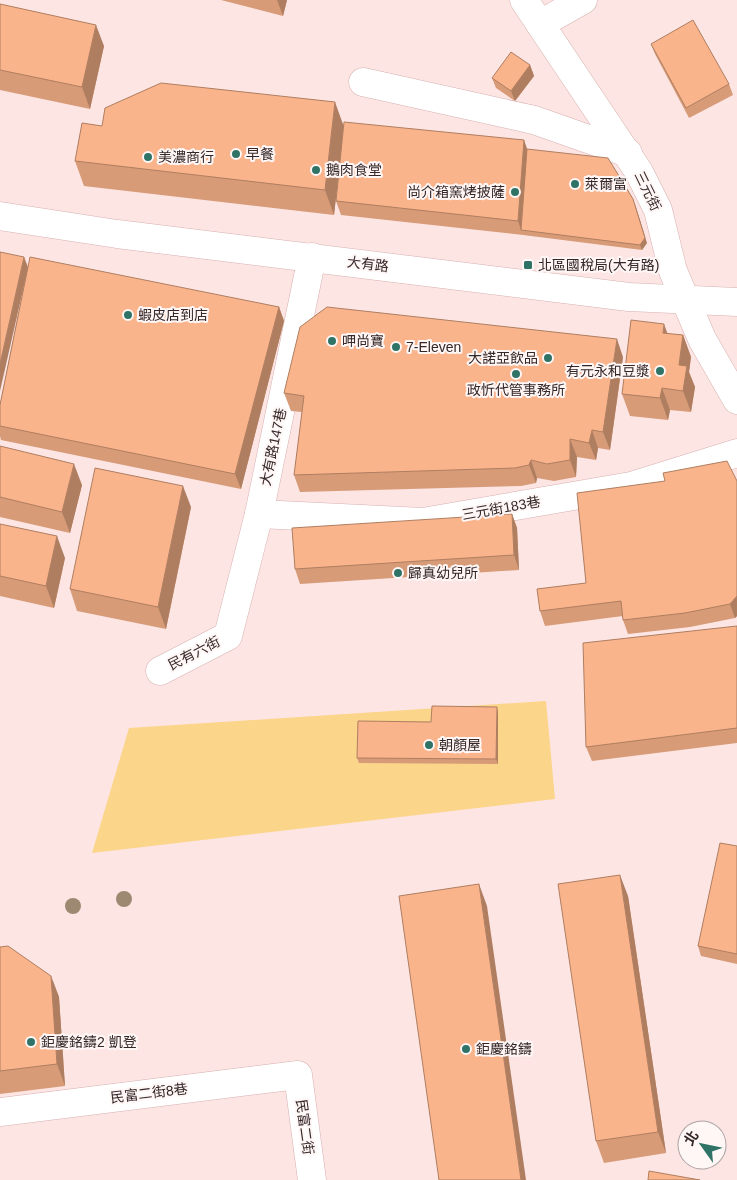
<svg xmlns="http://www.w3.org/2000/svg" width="737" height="1180" viewBox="0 0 737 1180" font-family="Arial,'Noto Sans TC',sans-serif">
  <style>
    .green { fill: #fbd58a }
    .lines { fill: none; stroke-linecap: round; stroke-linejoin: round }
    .minor-casing { stroke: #d7b1b0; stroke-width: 29 }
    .minor { stroke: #fff; stroke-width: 28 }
    .tree { fill: #9d8972 }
    .wall { fill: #d79b78 }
    .shaded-wall { fill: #af7e61 }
    .building { fill: #fab48b; stroke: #af7e61 }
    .poi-dot { fill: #2f7366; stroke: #fff6f6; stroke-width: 2 }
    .labels { text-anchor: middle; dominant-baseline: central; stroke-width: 4; stroke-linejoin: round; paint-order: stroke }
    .poi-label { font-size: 14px; fill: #352727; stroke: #fff6f6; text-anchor: start }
    .street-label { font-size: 14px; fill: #352727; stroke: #fff6f6 }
  </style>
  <rect width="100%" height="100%" fill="#fde5e4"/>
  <!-- green -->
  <path class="green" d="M546,701L555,799L92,853L129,728Z"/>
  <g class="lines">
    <defs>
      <g id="minor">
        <path d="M524,0L639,172L658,210L673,271L702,339L737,400"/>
        <path d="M540,24L583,0"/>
        <path d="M363,82L534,120L628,153"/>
        <path d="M0,216L117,234L629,297L737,302"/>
        <path d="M259,514L423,522L631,486L737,453"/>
        <path d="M160,671L228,636L259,514L312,257"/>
        <path d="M0,1112L298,1075L312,1180"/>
      </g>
    </defs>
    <!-- minor casing -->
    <use href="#minor" class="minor-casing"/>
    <!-- minor -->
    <use href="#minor" class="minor"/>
  </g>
  <!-- trees -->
  <g class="tree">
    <circle cx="124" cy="899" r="8"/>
    <circle cx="73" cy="906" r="8"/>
  </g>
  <!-- wall -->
  <g class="wall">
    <path d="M221,0H287L283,16Z"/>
    <path d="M0,4L104,46L90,109L0,90Z"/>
    <path d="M651,44L729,84L733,95L689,118L655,54Z"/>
    <path d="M530,65L534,76L515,101L496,88L492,78Z"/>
    <path d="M344,125L524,140L527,149L647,243L642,250L523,235L341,215L336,201L337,188L334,215L84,186L75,161L102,126Z"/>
    <path d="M24,257L28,267L279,307L284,321L241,489L1,440L0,436V405L25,281Z"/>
    <path d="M667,334L683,335L691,357L689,372L695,387L691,412L670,410L668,420L630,416L622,394Z"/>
    <path d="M623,357L610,450L598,448L596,460L577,457L576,477L554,481L537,478L536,483L521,486L300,492L294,475L302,412L291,411L284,393Z"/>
    <path d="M0,446L82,485L70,533L0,517Z"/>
    <path d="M737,481V616L735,618L690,627L628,634L623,620V616L545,626L540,611L586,583Z"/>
    <path d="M191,507L166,629L77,611L70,589Z"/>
    <path d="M512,514L517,528L519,570L300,584L295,569Z"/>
    <path d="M0,524L65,558L54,608L0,596Z"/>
    <path d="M737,626V743L592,761L586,747Z"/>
    <path d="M498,712V764L359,763L357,758L431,722Z"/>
    <path d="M737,846V964L701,956L698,946Z"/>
    <path d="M628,896L666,1153L604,1163L596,1141Z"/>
    <path d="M0,947L51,976L59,997L65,1086L0,1094Z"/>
  </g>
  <!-- shaded-wall -->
  <g class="shaded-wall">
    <path d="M277,0H287L283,16Z"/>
    <path d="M96,25L104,46L90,109L82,87Z"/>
    <path d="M530,65L534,76L515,101L511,91Z"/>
    <path d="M335,102L344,127L334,215L325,190Z"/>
    <path d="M524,140L529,155L521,230L518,221Z"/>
    <path d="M635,204L647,243L642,250L640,245Z"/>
    <path d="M24,257L28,268L0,391V364Z"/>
    <path d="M279,307L284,321L241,489L235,474Z"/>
    <path d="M664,324L672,346L663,333Z"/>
    <path d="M683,335L691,357L689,372L695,387L691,412L683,391L679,365Z"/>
    <path d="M617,339L623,357L610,450L603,432Z"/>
    <path d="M662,388L670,410L668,420L660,398Z"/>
    <path d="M592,430L598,448L596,460L589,443Z"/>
    <path d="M570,439L577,457L576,477L570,460Z"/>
    <path d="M531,460L537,478L536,483L529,465Z"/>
    <path d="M74,464L82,485L70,533L62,512Z"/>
    <path d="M183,486L191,507L166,629L158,607Z"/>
    <path d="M512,514L517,528L519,570L514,555Z"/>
    <path d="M57,536L65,558L54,608L46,586Z"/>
    <path d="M737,596V616L735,618L730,604Z"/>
    <path d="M497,707L498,712V764L496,759Z"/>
    <path d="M620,875L628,896L666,1153L658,1132Z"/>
    <path d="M479,884L487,906L526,1180H521Z"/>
    <path d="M51,976L59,997L65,1086L57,1064Z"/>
  </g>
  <!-- building -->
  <g class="building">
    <path d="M0,4L96,25L82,87L0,70Z"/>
    <path d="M693,20L729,84L686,108L651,44Z"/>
    <path d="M511,52L530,65L511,91L492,78Z"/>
    <path d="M161,83L335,102L325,190L75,161L82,123L102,126L105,108Z"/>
    <path d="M344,122L524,140L518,221L336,201Z"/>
    <path d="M527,149L608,158L633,199L645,238L640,245L521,230Z"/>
    <path d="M0,252L24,257L0,364Z"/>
    <path d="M30,257L279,307L235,474L0,426V405Z"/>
    <path d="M327,307L617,339L603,432L592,430L589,443L570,439V460L547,464L531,460L529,465L515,468L294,475L304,396L284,393L300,327Z"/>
    <path d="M631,320L664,324L663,333L683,335L679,365L687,366L683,391L662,388L660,398L622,394Z"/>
    <path d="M0,446L74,464L62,512L0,497Z"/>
    <path d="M727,461L737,481V596L730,604L685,613L623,620L621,601L540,611L537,589L586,583L577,493L665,481L663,473Z"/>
    <path d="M95,468L183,486L158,607L70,589Z"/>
    <path d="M512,514L514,555L295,569L292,528Z"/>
    <path d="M0,524L57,536L46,586L0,576Z"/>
    <path d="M737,626V728L586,747L583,643Z"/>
    <path d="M432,706L497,707L496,759L357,758L358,721L431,722Z"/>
    <path d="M720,843L737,846V954L698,946Z"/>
    <path d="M620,875L658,1132L596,1141L558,884Z"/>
    <path d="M479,884L521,1180H439L399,896Z"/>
    <path d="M8,946L51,976L57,1064L0,1071V947Z"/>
    <path d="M649,1171L700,1180H648Z"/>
  </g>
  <!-- markers -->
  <g class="poi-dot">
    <circle cx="236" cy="154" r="5"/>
    <circle cx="148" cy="157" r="5"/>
    <circle cx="316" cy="170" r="5"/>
    <circle cx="575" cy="184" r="5"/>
    <circle cx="515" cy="192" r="5"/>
    <rect x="523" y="260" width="10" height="10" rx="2.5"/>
    <circle cx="128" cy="315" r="5"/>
    <circle cx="332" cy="341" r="5"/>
    <circle cx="396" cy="347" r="5"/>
    <circle cx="548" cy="358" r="5"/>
    <circle cx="660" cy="371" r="5"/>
    <circle cx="516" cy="374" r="5"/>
    <circle cx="398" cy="573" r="5"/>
    <circle cx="429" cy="745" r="5"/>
    <circle cx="31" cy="1042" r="5"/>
    <circle cx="466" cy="1049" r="5"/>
  </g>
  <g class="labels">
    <!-- poi labels -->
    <g class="poi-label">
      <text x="246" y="154">早餐</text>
      <text x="158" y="157">美濃商行</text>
      <text x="326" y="170">鵝肉食堂</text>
      <text x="585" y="184">萊爾富</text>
      <text x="505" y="192" text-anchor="end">尚介箱窯烤披薩</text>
      <text x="538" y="265">北區國稅局(大有路)</text>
      <text x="138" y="315">蝦皮店到店</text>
      <text x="342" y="341">呷尚寶</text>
      <text x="406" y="347">7-Eleven</text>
      <text x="538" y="358" text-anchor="end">大諾亞飲品</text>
      <text x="650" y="371" text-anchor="end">有元永和豆漿</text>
      <text x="516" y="390" text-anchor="middle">政忻代管事務所</text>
      <text x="408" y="573">歸真幼兒所</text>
      <text x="439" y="745">朝顏屋</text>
      <text x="41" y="1042">鉅慶銘鑄2 凱登</text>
      <text x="476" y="1049">鉅慶銘鑄</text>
    </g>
    <!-- street labels -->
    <g class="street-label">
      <text transform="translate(648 191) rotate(64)">三元街</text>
      <text transform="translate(368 264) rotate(7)">大有路</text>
      <text transform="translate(273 447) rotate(-78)">大有路147巷</text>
      <text transform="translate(501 508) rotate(-10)">三元街183巷</text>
      <text transform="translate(194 653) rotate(-27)">民有六街</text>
      <text transform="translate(149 1093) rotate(-7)">民富二街8巷</text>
      <text transform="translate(305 1127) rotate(82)">民富二街</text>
    </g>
  </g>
  <!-- north arrow -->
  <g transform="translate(702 1145) rotate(303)"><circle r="24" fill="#fff6f6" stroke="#aea3a3"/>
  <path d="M0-4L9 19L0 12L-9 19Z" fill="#2f7366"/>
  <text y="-8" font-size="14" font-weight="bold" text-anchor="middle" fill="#352727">北</text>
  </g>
</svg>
